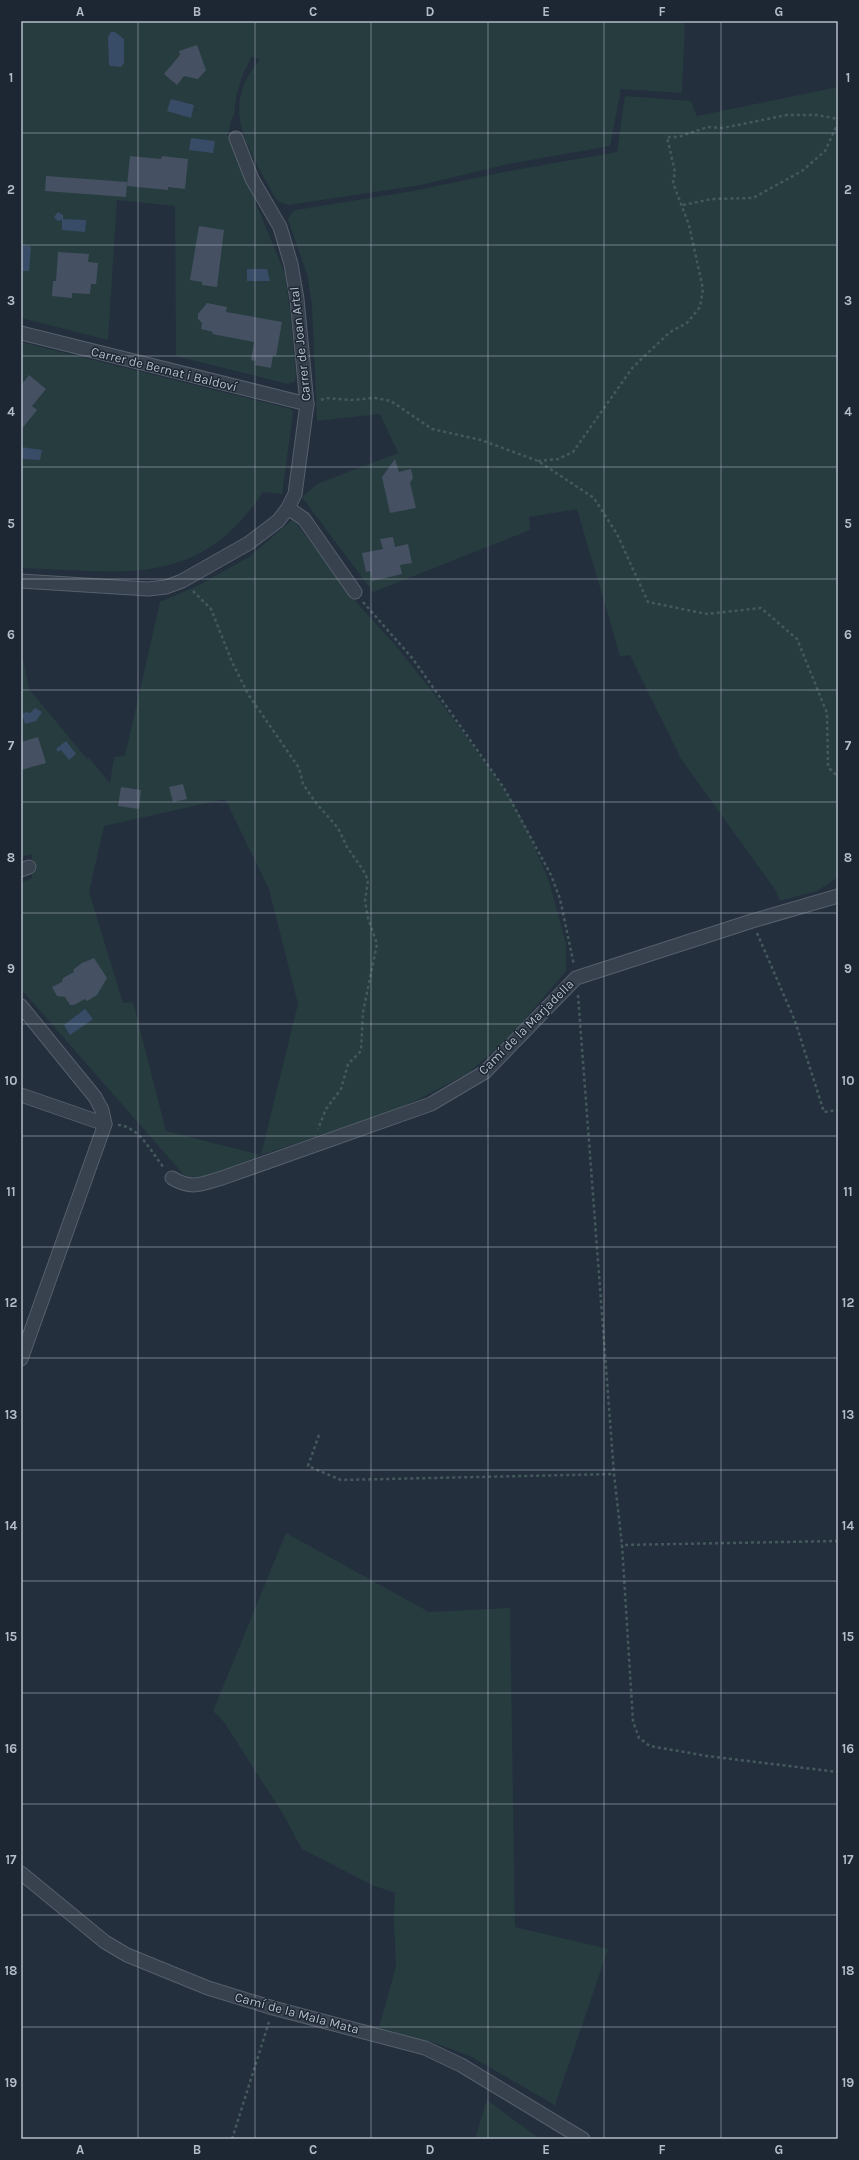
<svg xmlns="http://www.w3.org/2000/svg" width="859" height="2160" viewBox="0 0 859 2160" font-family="Karla,sans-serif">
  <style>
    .green { fill: #263c3f; fill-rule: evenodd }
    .water { fill: #394c67 }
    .building { fill: #455162 }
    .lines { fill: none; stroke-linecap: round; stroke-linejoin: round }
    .minor-casing { stroke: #565f6c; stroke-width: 15 }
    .path { stroke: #44595c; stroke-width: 2.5; stroke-dasharray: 3 3; stroke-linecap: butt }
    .minor { stroke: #38414e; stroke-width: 13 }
    .grid { fill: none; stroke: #b4bcc9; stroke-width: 1; stroke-opacity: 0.55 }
    .labels { text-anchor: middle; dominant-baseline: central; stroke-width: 3; stroke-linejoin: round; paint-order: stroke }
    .street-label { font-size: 13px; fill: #b4bcc9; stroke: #1d2633 }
    .neatline { fill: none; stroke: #b4bcc9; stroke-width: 1.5 }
    .grid-label { font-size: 13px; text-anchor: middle; font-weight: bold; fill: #b4bcc9 }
  </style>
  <rect width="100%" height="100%" fill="#242f3e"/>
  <!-- green -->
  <g class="green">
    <path d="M21,21H685L682,93L621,89L610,146L508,164L421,185L288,205L278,201L274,196C250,150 217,107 260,60L252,56C240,79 236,91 234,116L232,117L228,135L285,274L290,311L296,377L295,381L288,384L176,356L175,206L117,200L108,340L21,318Z"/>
    <path d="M838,87V877L817,891L780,901L776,891L681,759L630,655L620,656L577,509L529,517L530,530L373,592L302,497L317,484L398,453L380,414L317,421L312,305L307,274L288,220L292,212L296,210L413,191L509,171L617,152L625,96L691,101L697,116Z"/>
    <path d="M21,342L291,409L293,413L282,494L263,492C198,590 124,571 21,568Z"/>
    <path d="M292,520L295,522L358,604L396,646L435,695L494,774L510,798L526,827L549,881L566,944V971L509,1038L467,1074L417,1100L387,1113L261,1155L219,1174L192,1178L184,1175L21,989V883L32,878V854L21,857V649L29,689L87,759L89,758L110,783L114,757L125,756L160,602L199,585L249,557ZM225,799L269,889L298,1004L261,1155L166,1131L133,1002L123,1003L89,892L104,826Z"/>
    <path d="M286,1533L429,1612L510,1608L515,1927L608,1949L555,2105L470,2056L432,2042L378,2031L396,1966L394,1919L395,1893L372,1885L302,1849L283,1814L224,1722L213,1711Z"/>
    <path d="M487,2100L540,2139H475Z"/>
  </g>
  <!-- water -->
  <g class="water">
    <path d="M111,32H115L124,39V63L121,67L110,66L109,64L108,37Z"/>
    <path d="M171,99L194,105L191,118L167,111Z"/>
    <path d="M191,138L215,141L213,153L189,150Z"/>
    <path d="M58,212L63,215V219L86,220L85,232L62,230V220L58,221L54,217Z"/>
    <path d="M21,245L30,246L31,248L29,271H21Z"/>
    <path d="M247,269H267L270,281H247Z"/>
    <path d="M21,447L42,450L40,460L21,459Z"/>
    <path d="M35,708L42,712L36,721L25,724L22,714L26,712L30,713Z"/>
    <path d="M66,741L76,754L69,760L61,750L58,752L56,749Z"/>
    <path d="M85,1009L93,1019L70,1035L64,1025Z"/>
  </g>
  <!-- building -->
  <g class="building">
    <path d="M197,45L206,70L198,79L184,76L177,85L164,74L180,55L179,51Z"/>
    <path d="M130,156L161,159L162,156L188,159L185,189L168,187V190L127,186Z"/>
    <path d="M46,176L127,182L126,197L45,191Z"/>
    <path d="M199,226L224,230L217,287L202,285V282L190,280Z"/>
    <path d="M58,252L89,254L88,262L98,263L96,284H91L90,294L72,293V298L52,296L53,281H56Z"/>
    <path d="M207,303L227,307L226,312L282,322L276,356L273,355L271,368L255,365L256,361L251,360L254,342L212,334L213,332L201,329L202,323L198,319V314Z"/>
    <path d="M29,375L46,389L32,406L37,410L21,430V385Z"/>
    <path d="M395,459L399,472L411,469L413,478L410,483L416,508L390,513L382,477Z"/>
    <path d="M393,537L395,547L408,544L412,563L400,565L402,574L372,581L370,571L366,572L362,553L383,549L380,539Z"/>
    <path d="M38,737L46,763L21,770V742Z"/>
    <path d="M183,784L187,799L173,802L169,787Z"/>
    <path d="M121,787L141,790L139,809L118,806Z"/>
    <path d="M94,958L107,978L97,995L87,1001L85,999L74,1005H70L65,997L57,996L52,987L62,982L63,978L74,972L73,970L82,963Z"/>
  </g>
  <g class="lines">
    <defs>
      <g id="minor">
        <path d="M21,333L307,404"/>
        <path d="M288,508L304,519L355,592"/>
        <path d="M21,581L148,589L166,587L182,581L249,543L278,521L288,508L295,494L307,404L297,299L291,264L280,227L252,179L236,138"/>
        <path d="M21,870L29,867"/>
        <path d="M21,1006L95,1097L102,1110L105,1124L21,1359"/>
        <path d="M21,1095L105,1124"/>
        <path d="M172,1178C192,1190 201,1184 222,1178L431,1104L485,1072L576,978L752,921L838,896"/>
        <path d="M21,1873L105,1942L127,1955L208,1988L273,2008L425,2048L461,2065L583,2139"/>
      </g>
    </defs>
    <!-- minor casing -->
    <use href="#minor" class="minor-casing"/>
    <!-- path -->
    <g class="path">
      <path d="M683,205L712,199L753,198L802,171L825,151L838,123"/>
      <path d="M321,400L326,398L352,400L375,398L391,401L432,429L481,440L538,461L594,498L617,534L648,602L707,614L761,608L797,639L827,713L828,767L838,777"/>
      <path d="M538,461L558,459L573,452L633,367L670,332L687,323L700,307L703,289L689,225L673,183L675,172L667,137H678L708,127L723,128L787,115H817L838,119"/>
      <path d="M193,591L211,609L232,662L248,694L299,768L303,784L316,803L338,828L347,847L363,870L368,880L365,901L368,918L377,944L363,1012L361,1051L348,1064L341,1089L326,1109L318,1129"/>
      <path d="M363,602L413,659L504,788L551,875L560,899L574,965"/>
      <path d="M757,933L795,1021L824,1112L838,1110"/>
      <path d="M578,995L614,1474L622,1545"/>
      <path d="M118,1125C139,1126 152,1153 164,1168"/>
      <path d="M319,1435L308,1466L341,1480L614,1474"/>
      <path d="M838,1541L622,1545L633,1721L639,1738L650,1746L707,1756L838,1772"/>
      <path d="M232,2139L269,2022"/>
    </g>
    <!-- minor -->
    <use href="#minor" class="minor"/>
  </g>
  <!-- grid -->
  <path class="grid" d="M138,21V2139M255,21V2139M371,21V2139M488,21V2139M604,21V2139M721,21V2139M21,133H838M21,245H838M21,356H838M21,467H838M21,579H838M21,690H838M21,802H838M21,913H838M21,1024H838M21,1136H838M21,1247H838M21,1358H838M21,1470H838M21,1581H838M21,1693H838M21,1804H838M21,1915H838M21,2027H838"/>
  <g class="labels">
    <!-- street labels -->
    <g class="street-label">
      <text transform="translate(300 344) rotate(-96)">Carrer de Joan Artal</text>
      <text transform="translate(164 369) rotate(14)">Carrer de Bernat i Baldoví</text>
      <text transform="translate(526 1027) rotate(-45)">Camí de la Marjadella</text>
      <text transform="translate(297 2013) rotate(15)">Camí de la Mala Mata</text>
    </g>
  </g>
  <!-- border -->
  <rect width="859" height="2160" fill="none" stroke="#1d2633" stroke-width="44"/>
  <rect x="22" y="22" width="815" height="2116" class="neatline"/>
  <g class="grid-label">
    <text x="80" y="16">A</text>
    <text x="197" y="16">B</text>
    <text x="313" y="16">C</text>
    <text x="430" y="16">D</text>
    <text x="546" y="16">E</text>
    <text x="662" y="16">F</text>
    <text x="779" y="16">G</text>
    <text x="11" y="82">1</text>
    <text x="848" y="82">1</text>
    <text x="11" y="194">2</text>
    <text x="848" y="194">2</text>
    <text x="11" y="305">3</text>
    <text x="848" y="305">3</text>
    <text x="11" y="416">4</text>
    <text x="848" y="416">4</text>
    <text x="11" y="528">5</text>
    <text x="848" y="528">5</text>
    <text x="11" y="639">6</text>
    <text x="848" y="639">6</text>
    <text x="11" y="750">7</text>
    <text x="848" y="750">7</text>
    <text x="11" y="862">8</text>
    <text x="848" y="862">8</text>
    <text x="11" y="973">9</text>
    <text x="848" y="973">9</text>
    <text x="11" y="1085">10</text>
    <text x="848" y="1085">10</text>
    <text x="11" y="1196">11</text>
    <text x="848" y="1196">11</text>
    <text x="11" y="1307">12</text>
    <text x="848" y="1307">12</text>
    <text x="11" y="1419">13</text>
    <text x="848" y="1419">13</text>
    <text x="11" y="1530">14</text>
    <text x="848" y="1530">14</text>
    <text x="11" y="1641">15</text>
    <text x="848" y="1641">15</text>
    <text x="11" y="1753">16</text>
    <text x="848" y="1753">16</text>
    <text x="11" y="1864">17</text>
    <text x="848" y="1864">17</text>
    <text x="11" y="1975">18</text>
    <text x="848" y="1975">18</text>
    <text x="11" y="2087">19</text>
    <text x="848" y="2087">19</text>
    <text x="80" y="2154">A</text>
    <text x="197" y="2154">B</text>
    <text x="313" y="2154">C</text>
    <text x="430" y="2154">D</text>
    <text x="546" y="2154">E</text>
    <text x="662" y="2154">F</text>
    <text x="779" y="2154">G</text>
  </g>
</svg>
